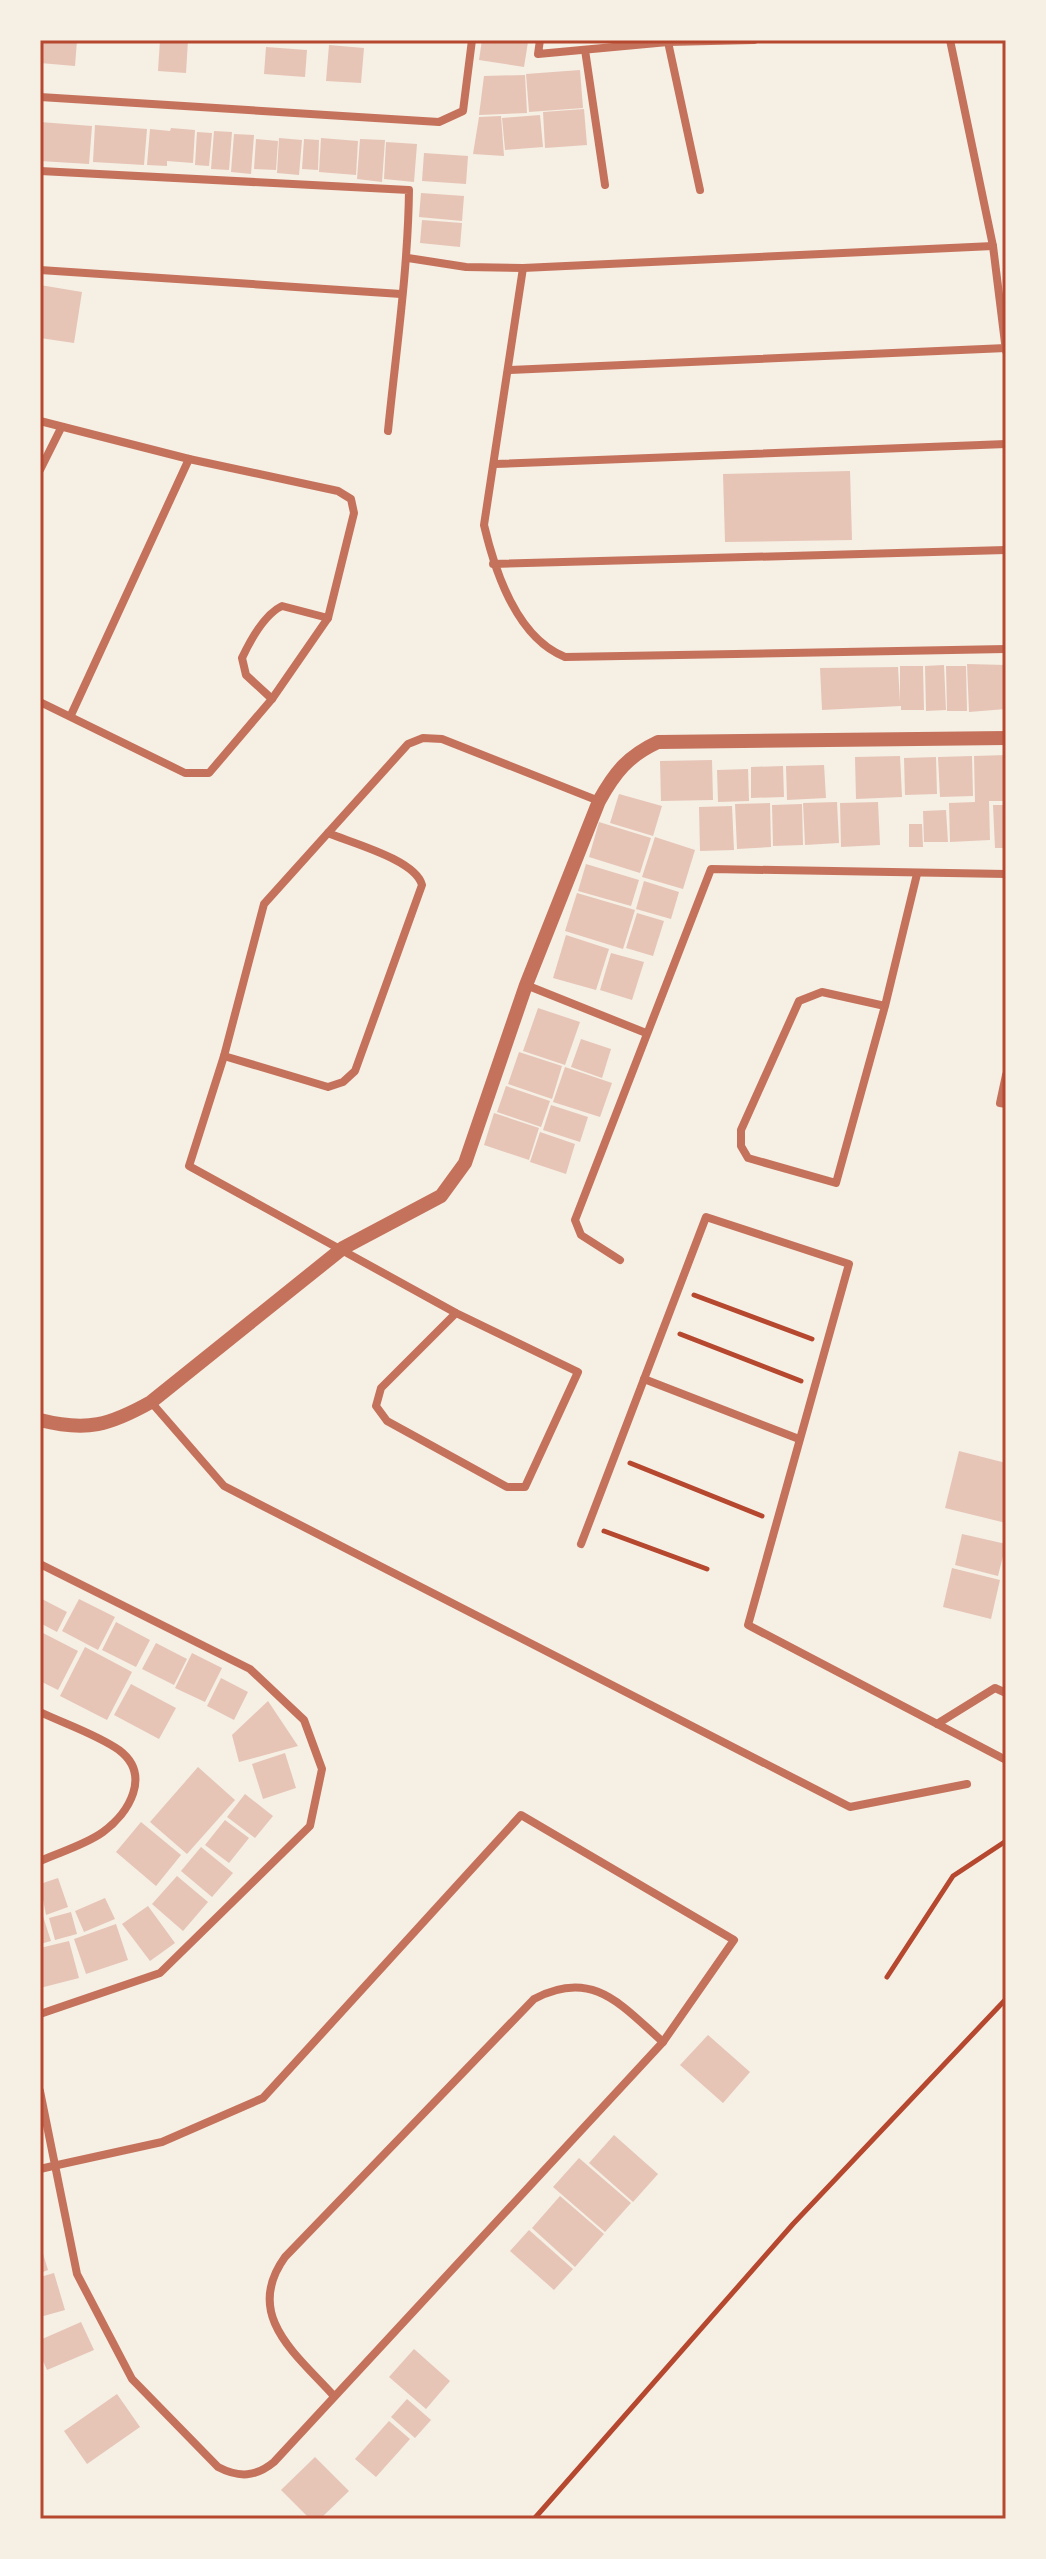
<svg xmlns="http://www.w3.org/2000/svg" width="1046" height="2559" viewBox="0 0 1046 2559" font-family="'Exo 2',sans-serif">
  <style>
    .building { fill: #e6c5b7 }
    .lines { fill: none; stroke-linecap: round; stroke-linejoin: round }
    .path { stroke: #b5482f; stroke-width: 5 }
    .minor { stroke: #c5725c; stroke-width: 8 }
    .tertiary { stroke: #c5725c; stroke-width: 14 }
    .neatline { fill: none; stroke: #b5482f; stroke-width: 3 }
  </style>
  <rect width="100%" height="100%" fill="#f6efe4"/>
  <!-- building -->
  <g class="building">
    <path d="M40,40H77L75,66L40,63Z"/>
    <path d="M160,40H188L186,73L158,71Z"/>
    <path d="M482,40L528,42L524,67L479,60Z"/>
    <path d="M329,45L364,48L361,83L326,81Z"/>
    <path d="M266,47L307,50L305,77L264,74Z"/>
    <path d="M580,70L583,108L529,112L526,74Z"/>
    <path d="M525,75L527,113L479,115L484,76Z"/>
    <path d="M584,109L587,145L545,148L543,112Z"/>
    <path d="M540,115L543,147L505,150L502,118Z"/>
    <path d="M501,116L504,156L473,154L479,117Z"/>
    <path d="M40,122L92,126L89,164L40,161Z"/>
    <path d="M95,125L147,129L144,165L93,162Z"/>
    <path d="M171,128L195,130L193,163L167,161V166L147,165L150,129L170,131Z"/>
    <path d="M214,131L232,132L229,170L211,169Z"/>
    <path d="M197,132L212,133L209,166L195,165Z"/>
    <path d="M234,134L254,135L251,174L231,172Z"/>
    <path d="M279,138L302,140L299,175L277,173Z"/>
    <path d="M321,138L358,141L356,175L319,172Z"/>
    <path d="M256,139L278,141L276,170L254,169Z"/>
    <path d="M304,139L319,140L318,170L302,169Z"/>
    <path d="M360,139L385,140L382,182L357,179Z"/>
    <path d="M386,142L417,144L414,182L384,179Z"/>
    <path d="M424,153L468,156L466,184L422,181Z"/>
    <path d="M421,193L464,196L462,221L419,217Z"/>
    <path d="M422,220L462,223L460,247L420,243Z"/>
    <path d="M40,285L82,292L74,343L40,338Z"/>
    <path d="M850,471L852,540L725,542L723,474Z"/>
    <path d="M967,664L1006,665V709L969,712Z"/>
    <path d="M944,665L946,710L926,711L925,666Z"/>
    <path d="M900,666H923L924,710H901V706L822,710L820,668L898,667L900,702Z"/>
    <path d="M946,666H966L967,711H947Z"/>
    <path d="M1006,755V801H989L990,840L950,842L949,803L975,802L974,756Z"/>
    <path d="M900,756L902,797L856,799L855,757Z"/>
    <path d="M972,756L973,796L940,797L938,757Z"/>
    <path d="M936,757L937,794L905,795L904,758Z"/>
    <path d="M712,760L713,800L661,801L660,761Z"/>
    <path d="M824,765L826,798L787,800L786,766Z"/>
    <path d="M783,766L784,797L751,798V767Z"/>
    <path d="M748,769L749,801L718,802L717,770Z"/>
    <path d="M619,794L662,806L653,836L610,823Z"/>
    <path d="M837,802L839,843L805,845L803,803Z"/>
    <path d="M878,802L880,845L841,847L840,803Z"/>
    <path d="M770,803L771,847L737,849L735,804Z"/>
    <path d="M802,804L803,845L773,846L772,805Z"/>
    <path d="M993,805H1006V848H995Z"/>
    <path d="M732,806L734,850L700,851L699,807Z"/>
    <path d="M946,810L948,842H924L923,811Z"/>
    <path d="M599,822L651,838L640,873L589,857Z"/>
    <path d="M909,824H922L923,847H909Z"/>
    <path d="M655,837L695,850L683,889L642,877Z"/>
    <path d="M586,864L639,880L631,906L578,891Z"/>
    <path d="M644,881L679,892L671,919L636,909Z"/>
    <path d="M577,893L635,910L623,949L565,931Z"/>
    <path d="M637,913L664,921L653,956L626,948Z"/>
    <path d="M566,935L609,949L596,990L553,978Z"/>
    <path d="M611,953L644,962L632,1000L600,990Z"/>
    <path d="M538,1008L580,1022L565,1065L523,1051Z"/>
    <path d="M581,1039L611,1049L602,1078L571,1067Z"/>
    <path d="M519,1052L562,1066L552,1099L508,1084Z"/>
    <path d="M565,1067L612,1083L600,1117L553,1102Z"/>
    <path d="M506,1086L550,1101L541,1127L497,1112Z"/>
    <path d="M551,1105L588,1117L580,1142L543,1130Z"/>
    <path d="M494,1113L539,1128L529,1160L484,1145Z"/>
    <path d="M540,1132L575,1144L566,1174L530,1162Z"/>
    <path d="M959,1451L1006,1463V1523L945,1508Z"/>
    <path d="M962,1534L1006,1544L998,1576L955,1565Z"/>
    <path d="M952,1568L1000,1580L991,1619L943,1607Z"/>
    <path d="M40,1598L67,1612L57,1632L40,1623Z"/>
    <path d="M79,1599L115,1617L98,1650L62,1631Z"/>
    <path d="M116,1622L150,1640L136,1667L102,1650Z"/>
    <path d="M41,1632L78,1651L58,1690L40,1681Z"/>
    <path d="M156,1643L187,1659L174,1685L142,1669Z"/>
    <path d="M85,1647L132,1672L107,1720L60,1696Z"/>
    <path d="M192,1653L222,1668L205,1702L175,1688Z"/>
    <path d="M221,1678L248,1692L234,1720L207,1706Z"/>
    <path d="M131,1684L176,1708L159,1739L114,1715Z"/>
    <path d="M268,1701L298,1746L239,1762L232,1735Z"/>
    <path d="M285,1753L296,1788L263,1799L252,1764Z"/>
    <path d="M198,1767L235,1800L187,1854L150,1822Z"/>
    <path d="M245,1794L273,1816L255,1838L227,1817Z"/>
    <path d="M225,1820L249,1838L229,1863L205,1845Z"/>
    <path d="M141,1822L181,1855L156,1886L116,1852Z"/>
    <path d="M201,1847L233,1873L212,1897L181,1871Z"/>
    <path d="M177,1876L208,1902L183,1931L152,1904Z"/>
    <path d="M58,1878L68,1907L46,1915L40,1884Z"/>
    <path d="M105,1898L115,1919L84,1932L75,1911Z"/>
    <path d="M148,1906L175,1943L150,1961L122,1924Z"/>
    <path d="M40,1907L51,1941L40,1944Z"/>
    <path d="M71,1912L77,1934L55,1940L49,1918Z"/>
    <path d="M116,1924L128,1960L86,1974L74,1939Z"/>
    <path d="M69,1941L79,1978L40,1988V1948Z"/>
    <path d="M708,2035L750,2072L723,2103L680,2065Z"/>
    <path d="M614,2135L658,2174L633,2202L589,2163Z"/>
    <path d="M579,2158L631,2203L605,2232L553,2187Z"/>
    <path d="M560,2196L604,2234L575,2267L532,2228Z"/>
    <path d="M529,2230L573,2269L554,2290L510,2251Z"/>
    <path d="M40,2244L48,2270L40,2273Z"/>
    <path d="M54,2273L65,2310L40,2317V2277Z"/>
    <path d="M81,2322L94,2350L47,2370L40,2354V2340Z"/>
    <path d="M414,2349L450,2381L426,2409L389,2377Z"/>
    <path d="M117,2394L140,2427L87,2464L64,2431Z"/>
    <path d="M407,2399L431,2420L415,2438L391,2417Z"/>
    <path d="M389,2421L410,2439L376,2477L355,2459Z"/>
    <path d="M315,2457L349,2491L320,2519H310L281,2490Z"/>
  </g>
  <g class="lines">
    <!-- path -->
    <g class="path">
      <path d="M694,1295L812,1339"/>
      <path d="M680,1334L801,1381"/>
      <path d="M630,1463L762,1516"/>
      <path d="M604,1531L707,1569"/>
      <path d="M887,1977L953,1876L1006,1841"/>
      <path d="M534,2519L793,2224L1006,1999"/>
    </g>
    <!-- minor -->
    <g class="minor">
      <path d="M540,40L538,54L668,42L754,40"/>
      <path d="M950,40L993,246L1006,351"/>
      <path d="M668,42L700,190"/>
      <path d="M585,50L605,185"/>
      <path d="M40,97L439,122L463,111L472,40"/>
      <path d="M40,171L409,190C408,271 396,351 388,431"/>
      <path d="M408,258L466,267L523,268L993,246"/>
      <path d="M523,268L484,525C495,572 517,638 565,657L1006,649"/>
      <path d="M40,270L401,294"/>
      <path d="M510,370L1006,348"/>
      <path d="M40,421L189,459L338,491L351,499L354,513L328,618L272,699L209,773H185L40,702"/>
      <path d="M495,464L1006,444"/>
      <path d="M40,470L61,428"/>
      <path d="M493,564L1006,550"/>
      <path d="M272,699L246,675L242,658C250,641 265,614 282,606L328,618"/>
      <path d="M71,715L189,459"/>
      <path d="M526,985L646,1033"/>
      <path d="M885,1006L822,992L799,1001L741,1130V1146L748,1158L836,1183L885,1006L917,874"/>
      <path d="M224,1056L328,1087L343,1082L355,1071L422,885C416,860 352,843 328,833"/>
      <path d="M1006,1075L1000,1103L1006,1104"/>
      <path d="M620,1260L581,1235L575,1220L711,869L1006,874"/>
      <path d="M456,1313L381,1388L376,1406L387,1421L507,1487H525L578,1372L456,1313L189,1166L224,1056L264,904L408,744L423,738L442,739L599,801"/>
      <path d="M644,1379L799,1439"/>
      <path d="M151,1402L224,1486L850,1807L967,1784"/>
      <path d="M581,1544L706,1217L849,1264L748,1625L1006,1760"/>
      <path d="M40,1564L250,1669L304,1720L322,1769L310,1826L160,1973L40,2014"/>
      <path d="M40,1712C65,1724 96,1734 119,1750C152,1775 129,1813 103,1832C85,1845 60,1852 40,1861"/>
      <path d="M937,1724L995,1688L1006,1693"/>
      <path d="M40,2091L77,2274L132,2379L218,2467C239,2478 256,2477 274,2462L663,2042L734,1940L521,1815L263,2098L162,2142L53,2166L40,2169"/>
      <path d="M333,2395C296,2354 243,2315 285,2257L534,1999C593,1968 621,2005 663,2042"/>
    </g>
    <!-- tertiary -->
    <path class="tertiary" d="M40,1420C87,1432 110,1425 151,1402L343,1248L441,1196L465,1163L526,985L599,801C615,772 628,756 658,742L1006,738"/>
  </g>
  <!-- border -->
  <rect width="1046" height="2559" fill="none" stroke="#f6efe4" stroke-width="84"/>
  <rect x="42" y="42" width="962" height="2475" class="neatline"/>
</svg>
